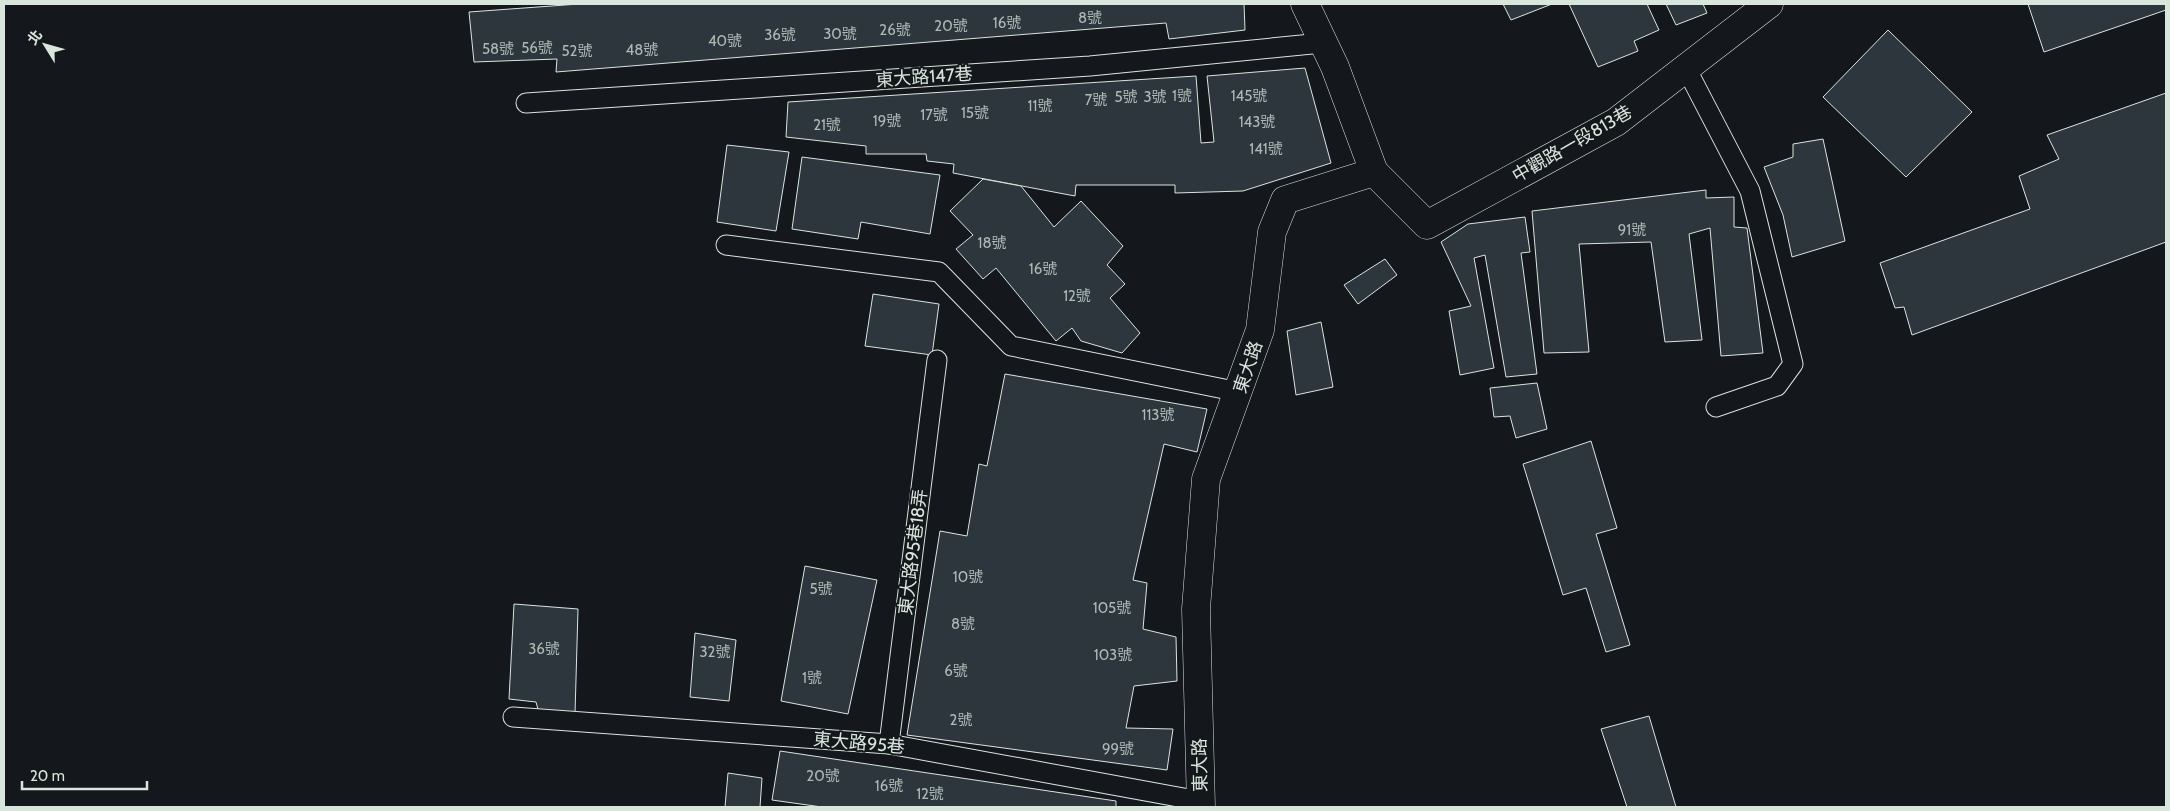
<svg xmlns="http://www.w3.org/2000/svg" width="2170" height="811" viewBox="0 0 2170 811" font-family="Cabin,'Noto Sans TC',sans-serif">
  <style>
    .building { fill: #2c363c; stroke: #d8e6dc }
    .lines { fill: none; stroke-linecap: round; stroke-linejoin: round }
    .lane-casing { stroke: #d8e6dc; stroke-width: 21 }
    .street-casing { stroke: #d8e6dc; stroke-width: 29 }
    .lane { stroke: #14181c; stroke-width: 19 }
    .street { stroke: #14181c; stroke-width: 28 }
    .labels { text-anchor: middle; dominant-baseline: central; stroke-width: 4; stroke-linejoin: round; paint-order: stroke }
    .number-label { font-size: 15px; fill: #adbab4 }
    .street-label { font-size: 18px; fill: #d8e6dc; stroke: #14181c }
  </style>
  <rect width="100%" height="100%" fill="#14181c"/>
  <!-- building -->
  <g class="building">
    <path d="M579,4H1244L1245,30L1169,39L1166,23L556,72L557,59L474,62L469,12Z"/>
    <path d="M1503,4H1552L1511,20Z"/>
    <path d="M1569,4H1647L1659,30L1634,41L1638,51L1598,67Z"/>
    <path d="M1666,4H1703L1707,13L1676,25Z"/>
    <path d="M2028,4H2166V10L2044,52Z"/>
    <path d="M1888,30L1972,112L1906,177L1823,97Z"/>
    <path d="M1305,68L1331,163L1243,191L1175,193V185H1076L1075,196L953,173L954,164L927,161L926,154H866V146L786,137L788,102L1196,76L1201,143L1214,142L1207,76Z"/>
    <path d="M2166,93V242L1912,335L1904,307L1895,308L1880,263L2030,209L2019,176L2059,159L2047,135Z"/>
    <path d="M1823,139L1845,241L1792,257L1783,215L1764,167L1793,157V144Z"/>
    <path d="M727,145L789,152L776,231L717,222Z"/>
    <path d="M802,157L940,175L930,234L861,222L858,239L792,229Z"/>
    <path d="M983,179L1021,186L1054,227L1081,201L1123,246L1107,265L1125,284L1110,298L1140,333L1122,353L1081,341L1072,328L1056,341L996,268L983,279L956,249L973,235L950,211Z"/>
    <path d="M1706,190V198L1734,197V227L1747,228L1763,353L1721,356L1710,228L1689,234L1702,340L1665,342L1651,242L1579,244L1589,352L1544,353L1532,211Z"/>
    <path d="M1525,217L1530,252L1521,253L1537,374L1506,377L1485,255L1474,258L1494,368L1460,375L1449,311L1471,306L1441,242L1468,224Z"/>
    <path d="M1385,259L1397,275L1358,304L1344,285Z"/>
    <path d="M873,294L939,304L932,355L865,346Z"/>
    <path d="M1321,322L1333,387L1296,395L1287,331Z"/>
    <path d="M1005,374L1207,409L1197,452L1164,444L1133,580L1147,583L1143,629L1176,637L1177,681L1134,686L1126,728L1173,729L1167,770L907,735L940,531L967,536L979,464L987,466Z"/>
    <path d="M1537,383L1547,429L1516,438L1510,416L1494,417L1490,388Z"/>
    <path d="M1591,441L1617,528L1596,534L1630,645L1606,652L1586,588L1563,595L1523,464Z"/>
    <path d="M805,566L877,580L848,714L781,701Z"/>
    <path d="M514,604L578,609L575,714L539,713L536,702L509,699Z"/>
    <path d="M695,633L736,640L729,701L690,697Z"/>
    <path d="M1649,716L1676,807H1627L1601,729Z"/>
    <path d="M780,751L1116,801V807H822L772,800Z"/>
    <path d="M728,773L762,778L760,807H725Z"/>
  </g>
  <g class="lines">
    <defs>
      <g id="lane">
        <path d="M1686,68L1750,191L1793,364L1777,386L1716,407"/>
        <path d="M526,103L1090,66L1322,43"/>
        <path d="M726,245L939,272L1011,346L1239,392"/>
        <path d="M513,717L889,744L1200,801"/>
        <path d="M889,744L937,360"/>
      </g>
      <g id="street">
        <path d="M1374,172L1427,225L1616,122L1769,4"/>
        <path d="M1201,807L1196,609L1206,479L1260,330L1272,232L1285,200L1374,172L1335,67L1305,4"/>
      </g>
    </defs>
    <!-- lane casing -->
    <use href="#lane" class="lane-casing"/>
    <!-- street casing -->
    <use href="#street" class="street-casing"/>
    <!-- lane -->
    <use href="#lane" class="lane"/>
    <!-- street -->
    <use href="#street" class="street"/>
  </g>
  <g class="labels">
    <!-- number labels -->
    <g class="number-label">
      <text x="1090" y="18">8號</text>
      <text x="1007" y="23">16號</text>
      <text x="951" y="26">20號</text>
      <text x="895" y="30">26號</text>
      <text x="840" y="34">30號</text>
      <text x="780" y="35">36號</text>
      <text x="725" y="41">40號</text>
      <text x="537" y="48">56號</text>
      <text x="498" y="49">58號</text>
      <text x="642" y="50">48號</text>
      <text x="577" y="51">52號</text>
      <text x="1182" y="96">1號</text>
      <text x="1249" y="96">145號</text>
      <text x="1126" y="97">5號</text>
      <text x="1155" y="97">3號</text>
      <text x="1096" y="100">7號</text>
      <text x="1040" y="106">11號</text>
      <text x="975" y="113">15號</text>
      <text x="934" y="115">17號</text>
      <text x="887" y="121">19號</text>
      <text x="1257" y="122">143號</text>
      <text x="827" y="125">21號</text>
      <text x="1266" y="149">141號</text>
      <text x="1632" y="230">91號</text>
      <text x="992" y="243">18號</text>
      <text x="1043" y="269">16號</text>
      <text x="1077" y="296">12號</text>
      <text x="1158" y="415">113號</text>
      <text x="968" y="577">10號</text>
      <text x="821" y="589">5號</text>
      <text x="1112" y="608">105號</text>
      <text x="963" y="624">8號</text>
      <text x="544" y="649">36號</text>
      <text x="715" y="652">32號</text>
      <text x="1113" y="655">103號</text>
      <text x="956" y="671">6號</text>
      <text x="812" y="678">1號</text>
      <text x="961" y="720">2號</text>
      <text x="1118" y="749">99號</text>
      <text x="823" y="776">20號</text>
      <text x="889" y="786">16號</text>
      <text x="930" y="794">12號</text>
    </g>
    <!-- street labels -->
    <g class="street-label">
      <text transform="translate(924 77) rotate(-4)">東大路147巷</text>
      <text transform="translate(1572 144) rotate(-30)">中觀路一段813巷</text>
      <text transform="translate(1248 367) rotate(-71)">東大路</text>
      <text transform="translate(913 552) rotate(-83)">東大路95巷18弄</text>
      <text transform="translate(859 743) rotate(5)">東大路95巷</text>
      <text transform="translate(1200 765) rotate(-91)">東大路</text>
    </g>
  </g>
  <!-- border -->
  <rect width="2170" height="811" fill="none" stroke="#d8e6dc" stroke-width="10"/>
  <!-- north arrow -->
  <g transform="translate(45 45) rotate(307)" stroke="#14181c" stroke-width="4" paint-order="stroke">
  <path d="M0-4L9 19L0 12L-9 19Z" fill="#d8e6dc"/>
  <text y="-8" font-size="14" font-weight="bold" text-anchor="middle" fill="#d8e6dc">北</text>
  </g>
  <!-- scale -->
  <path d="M22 781v8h125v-8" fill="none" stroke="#d8e6dc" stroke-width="2.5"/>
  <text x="30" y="781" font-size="15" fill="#d8e6dc" stroke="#14181c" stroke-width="4" paint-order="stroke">20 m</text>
</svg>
